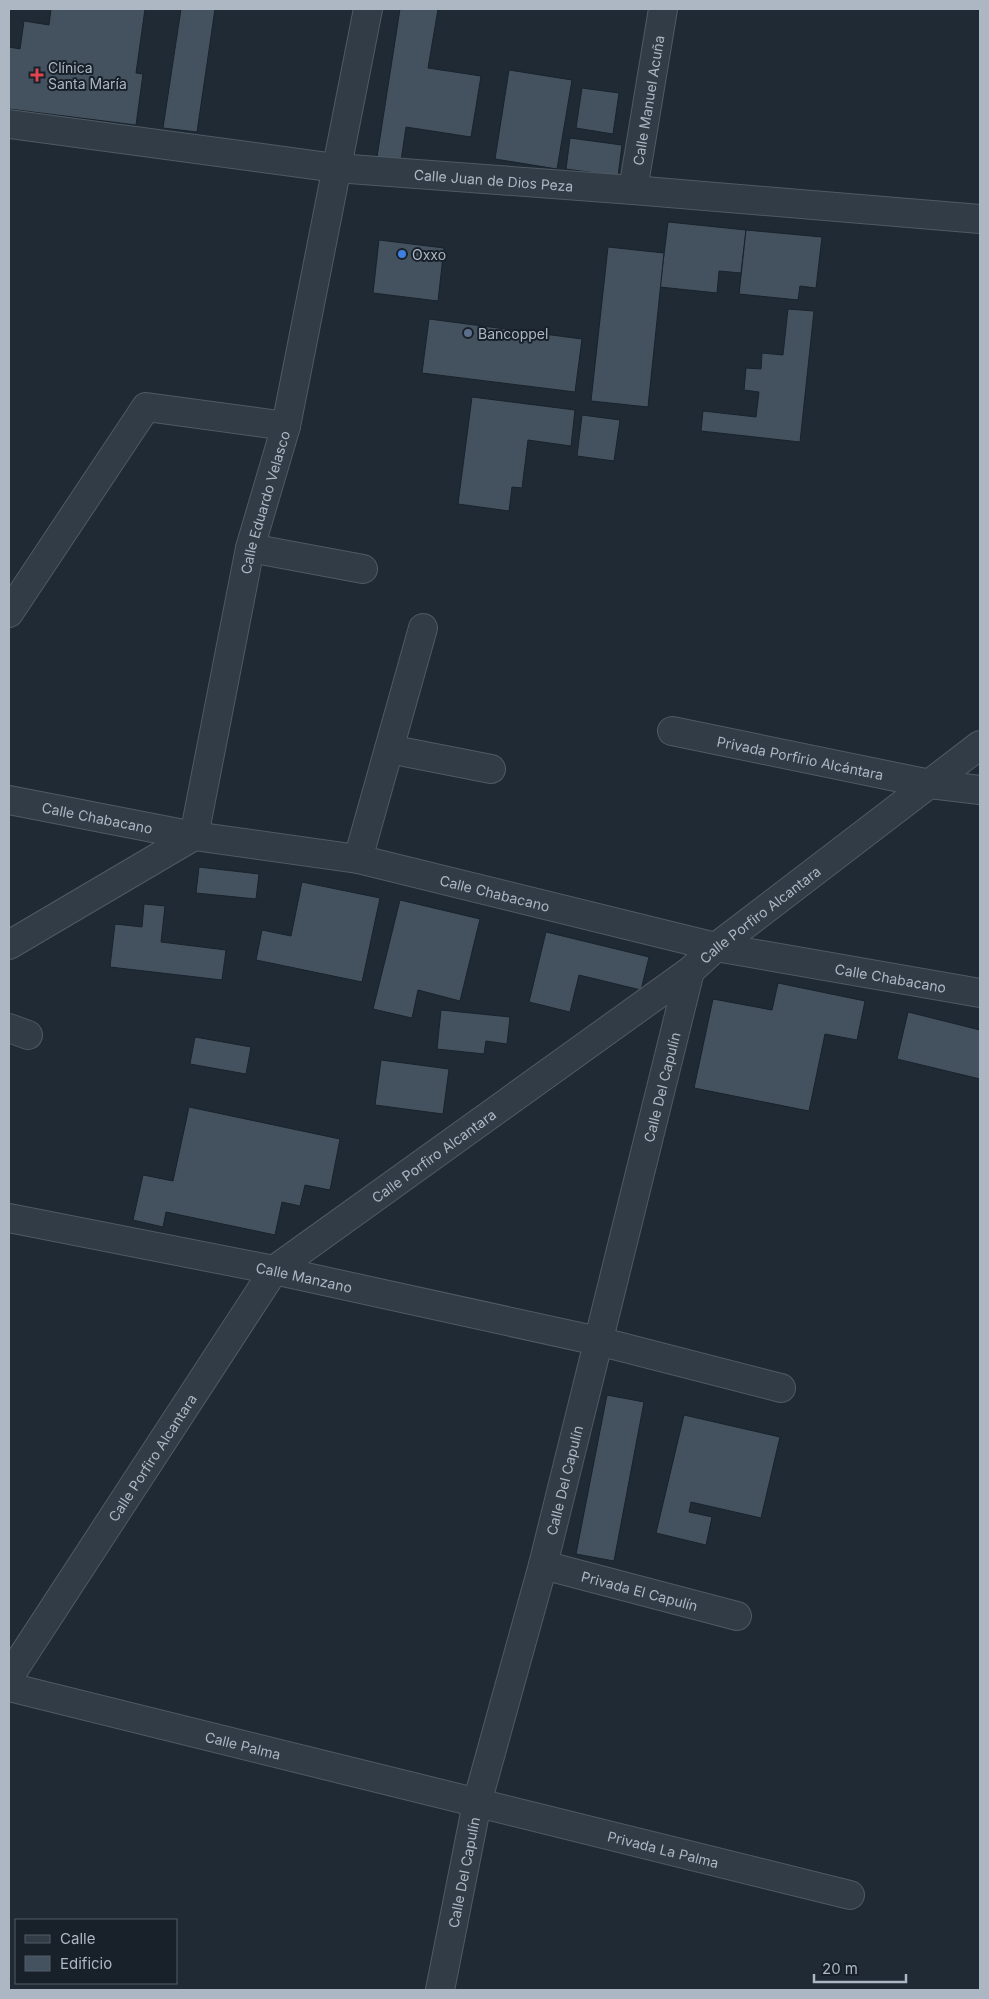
<svg xmlns="http://www.w3.org/2000/svg" width="989" height="1999" viewBox="0 0 989 1999" font-family="Inter,sans-serif">
  <style>
    .building { fill: #44525f; stroke: #1a232c }
    .lines { fill: none; stroke-linecap: round; stroke-linejoin: round }
    .street-casing { stroke: #4f5a64; stroke-width: 30 }
    .street { stroke: #323c46; stroke-width: 28 }
    .health-dot { fill: #e0444e; stroke: #18212a; stroke-width: 2 }
    .shop-dot { fill: #3f7fe0; stroke: #18212a; stroke-width: 2 }
    .service-dot { fill: #5c6f8a; stroke: #18212a; stroke-width: 2 }
    .labels { text-anchor: middle; dominant-baseline: central; stroke-width: 4; stroke-linejoin: round; paint-order: stroke }
    .poi-label { font-size: 14px; fill: #acb7c3; stroke: #18212a; text-anchor: start }
    .street-label { font-size: 14px; fill: #acb7c3; stroke: #18212a }
  </style>
  <rect width="100%" height="100%" fill="#1f2a35"/>
  <!-- building -->
  <g class="building">
    <path d="M51,9H145L136,73L143,74L136,125L9,109V47L20,49L24,21L49,25Z"/>
    <path d="M181,9H215L197,132L163,128Z"/>
    <path d="M400,9H438L428,68L481,76L471,137L406,127L401,161L377,157Z"/>
    <path d="M509,70L572,80L557,169L495,159Z"/>
    <path d="M582,88L619,93L613,134L576,128Z"/>
    <path d="M570,138L622,145L618,176L566,169Z"/>
    <path d="M668,222L746,230L741,273L719,271L717,293L660,287Z"/>
    <path d="M746,230L822,237L816,288L800,286L798,300L739,294Z"/>
    <path d="M379,240L444,248L438,301L373,293Z"/>
    <path d="M608,247L664,253L648,407L591,401Z"/>
    <path d="M788,309L814,311L800,442L701,431L703,411L756,417L759,392L744,390L746,368L761,369L762,353L783,355Z"/>
    <path d="M429,319L582,339L575,392L422,373Z"/>
    <path d="M472,397L575,410L571,446L528,440L522,488L512,487L509,511L458,504Z"/>
    <path d="M582,415L620,420L614,461L577,456Z"/>
    <path d="M199,867L259,874L256,899L196,893Z"/>
    <path d="M302,882L380,898L362,982L256,960L262,930L291,936Z"/>
    <path d="M400,900L480,919L460,1001L418,990L412,1018L373,1009Z"/>
    <path d="M144,904L165,906L161,942L226,950L222,980L110,967L115,924L142,927Z"/>
    <path d="M546,932L649,957L641,990L579,975L570,1012L529,1002Z"/>
    <path d="M778,983L865,1001L857,1040L825,1034L809,1111L694,1088L713,999L772,1010Z"/>
    <path d="M441,1010L510,1017L507,1044L486,1041L484,1054L437,1049Z"/>
    <path d="M908,1012L980,1030V1079L897,1059Z"/>
    <path d="M195,1037L251,1047L246,1074L190,1064Z"/>
    <path d="M381,1060L449,1069L443,1114L375,1105Z"/>
    <path d="M189,1107L340,1139L330,1190L305,1185L300,1206L282,1202L275,1235L166,1212L163,1227L133,1220L143,1175L173,1181Z"/>
    <path d="M607,1395L644,1402L614,1561L576,1554Z"/>
    <path d="M684,1415L780,1437L761,1518L691,1502L689,1512L712,1517L706,1545L656,1533Z"/>
  </g>
  <g class="lines">
    <defs>
      <g id="street">
        <path id="s1" d="M9,124L336,168L633,190L980,219"/>
        <path id="s2" d="M633,190L663,9"/>
        <path d="M250,548L363,569"/>
        <path d="M9,613L146,407L286,426"/>
        <path id="s3" d="M672,731L930,784L980,790"/>
        <path d="M389,749L491,769"/>
        <path id="s4" d="M9,800L194,836L358,859L716,947L980,993"/>
        <path d="M358,859L423,628"/>
        <path id="s5" d="M9,945L194,836L250,548L286,426L368,9"/>
        <path d="M9,1028L28,1035"/>
        <path id="s6" d="M9,1218L274,1270L598,1341L781,1388"/>
        <path id="s7" d="M543,1565L737,1616"/>
        <path id="s8" d="M9,1677L274,1270L690,971L716,947L980,745"/>
        <path id="s9" d="M9,1687L850,1895"/>
        <path id="s10" d="M440,1990L477,1803L543,1565L690,971"/>
      </g>
    </defs>
    <!-- street casing -->
    <use href="#street" class="street-casing"/>
    <!-- street -->
    <use href="#street" class="street"/>
  </g>
  <!-- markers -->
  <path class="health-dot" d="M34.5 67.5h5v5h5v5h-5v5h-5v-5h-5v-5h5z"/>
  <circle class="shop-dot" cx="402" cy="254" r="5"/>
  <circle class="service-dot" cx="468" cy="333" r="5"/>
  <g class="labels">
    <!-- poi labels -->
    <g class="poi-label">
      <text x="48" y="67">Clínica<tspan x="48" dy="16">Santa María</tspan></text>
      <text x="412" y="254">Oxxo</text>
      <text x="478" y="333">Bancoppel</text>
    </g>
    <!-- street labels -->
    <g class="street-label">
      <text stroke="none"><textPath href="#s2" startOffset="91">Calle Manuel Acuña</textPath></text>
      <text stroke="none"><textPath href="#s1" startOffset="488">Calle Juan de Dios Peza</textPath></text>
      <text stroke="none"><textPath href="#s5" startOffset="556">Calle Eduardo Velasco</textPath></text>
      <text stroke="none"><textPath href="#s3" startOffset="131">Privada Porfirio Alcántara</textPath></text>
      <text stroke="none"><textPath href="#s4" startOffset="90">Calle Chabacano</textPath></text>
      <text stroke="none"><textPath href="#s4" startOffset="495">Calle Chabacano</textPath></text>
      <text stroke="none"><textPath href="#s8" startOffset="1088">Calle Porfiro Alcantara</textPath></text>
      <text stroke="none"><textPath href="#s4" startOffset="900">Calle Chabacano</textPath></text>
      <text stroke="none"><textPath href="#s10" startOffset="930">Calle Del Capulín</textPath></text>
      <text stroke="none"><textPath href="#s8" startOffset="682">Calle Porfiro Alcantara</textPath></text>
      <text stroke="none"><textPath href="#s6" startOffset="301">Calle Manzano</textPath></text>
      <text stroke="none"><textPath href="#s8" startOffset="262">Calle Porfiro Alcantara</textPath></text>
      <text stroke="none"><textPath href="#s10" startOffset="525">Calle Del Capulín</textPath></text>
      <text stroke="none"><textPath href="#s7" startOffset="100">Privada El Capulín</textPath></text>
      <text stroke="none"><textPath href="#s9" startOffset="241">Calle Palma</textPath></text>
      <text stroke="none"><textPath href="#s9" startOffset="674">Privada La Palma</textPath></text>
      <text stroke="none"><textPath href="#s10" startOffset="120">Calle Del Capulín</textPath></text>
    </g>
  </g>
  <!-- border -->
  <rect width="989" height="1999" fill="none" stroke="#acb7c3" stroke-width="20"/>
  <!-- legend -->
  <rect x="15" y="1919" width="162" height="65" fill="#18212a" stroke="#535d67"/>
  <rect x="25" y="1935" width="25" height="8" fill="#323c46" stroke="#535d67"/>
  <text x="60" y="1944" font-size="15" fill="#acb7c3">Calle</text>
  <rect x="25" y="1956" width="25" height="15" fill="#44525f" stroke="#535d67"/>
  <text x="60" y="1969" font-size="15" fill="#acb7c3">Edificio</text>
  <!-- scale -->
  <path d="M814 1974v8h92v-8" fill="none" stroke="#acb7c3" stroke-width="2.5"/>
  <text x="822" y="1974" font-size="15" fill="#acb7c3" stroke="#18212a" stroke-width="4" paint-order="stroke">20 m</text>
</svg>
